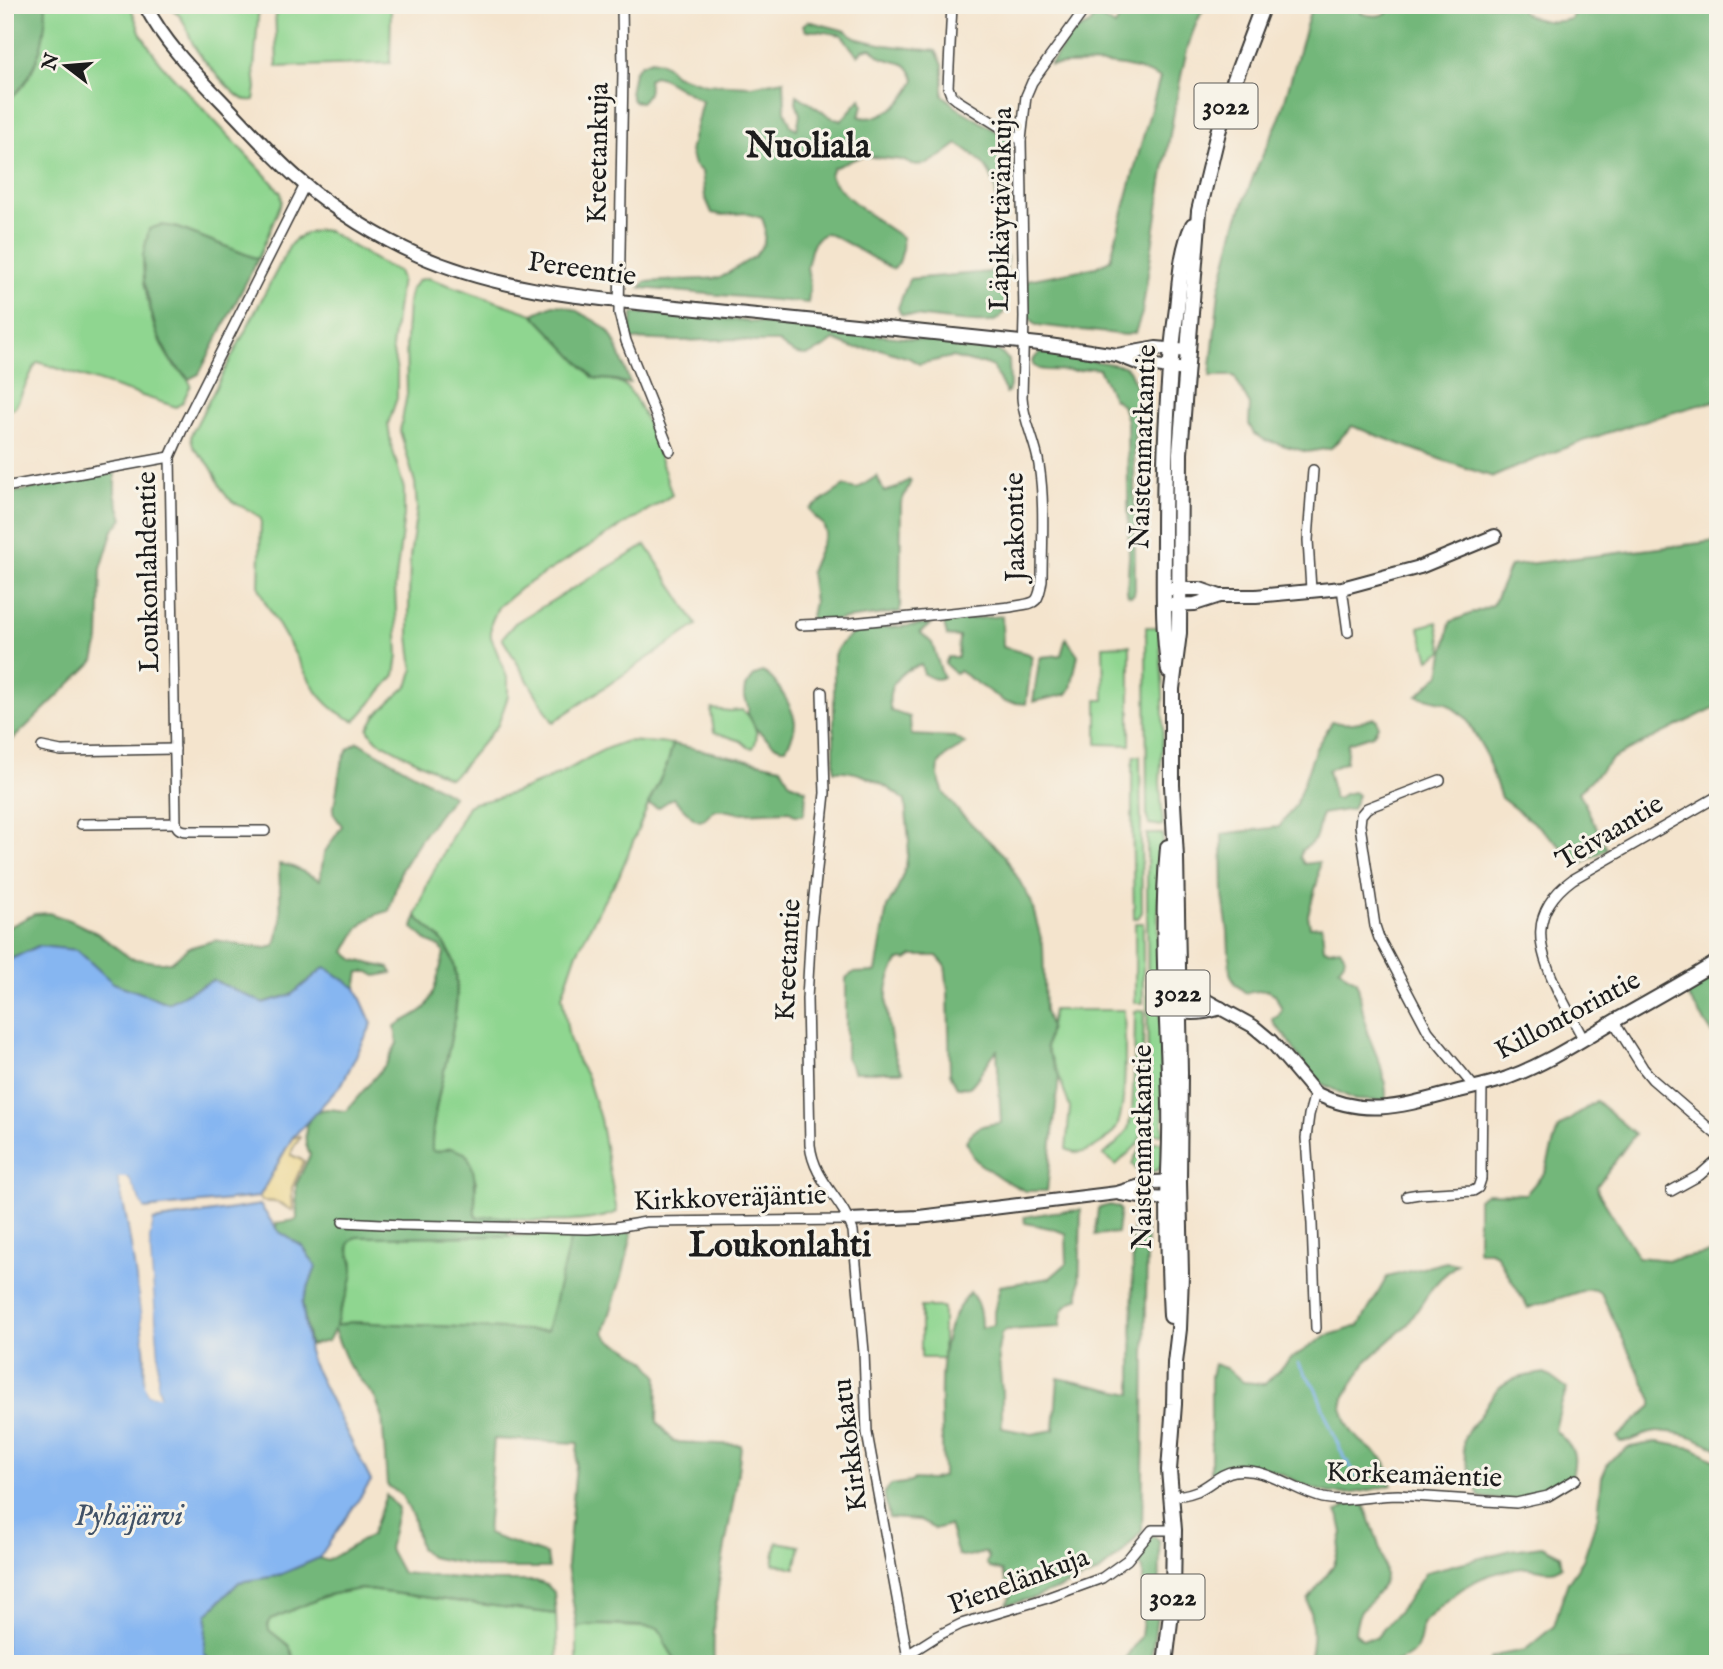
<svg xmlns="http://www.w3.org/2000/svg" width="1723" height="1669" viewBox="0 0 1723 1669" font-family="'IM FELL English',serif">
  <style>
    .green { fill: #8fd690; stroke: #567956; stroke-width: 2 }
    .forest { fill: #73b77a; stroke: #486a4b; stroke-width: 2 }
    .sand { fill: #eeda9e; stroke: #857b5d; stroke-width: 2 }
    .water { fill: #86b6f1; stroke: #516986; stroke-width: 2 }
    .pier { fill: #f4e4cd }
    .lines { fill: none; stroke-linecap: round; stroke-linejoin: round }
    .stream { stroke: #86b6f1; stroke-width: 2.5 }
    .street-casing { stroke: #3c3a37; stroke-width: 12 }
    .secondary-casing { stroke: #3c3a37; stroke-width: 16 }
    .primary-casing { stroke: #3c3a37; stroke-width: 18 }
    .street { stroke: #fff; stroke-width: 9 }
    .secondary { stroke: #fff; stroke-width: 12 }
    .primary { stroke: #fff; stroke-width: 14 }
    .labels { text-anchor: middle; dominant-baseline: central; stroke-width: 6; stroke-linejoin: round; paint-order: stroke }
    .shield { fill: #f7f3e8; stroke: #5e5c59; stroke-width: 2 }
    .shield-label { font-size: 26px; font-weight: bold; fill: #1c1c1c }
    .street-label { font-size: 28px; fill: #1c1c1c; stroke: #f7f3e8 }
    .water-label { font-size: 30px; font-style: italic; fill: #415267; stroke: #f7f3e8 }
    .district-label { font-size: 35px; font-weight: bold; fill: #1c1c1c; stroke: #f7f3e8 }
  </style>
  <rect width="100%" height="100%" fill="#f7f3e8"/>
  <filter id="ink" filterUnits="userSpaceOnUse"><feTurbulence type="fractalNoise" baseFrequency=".0143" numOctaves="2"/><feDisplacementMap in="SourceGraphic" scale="14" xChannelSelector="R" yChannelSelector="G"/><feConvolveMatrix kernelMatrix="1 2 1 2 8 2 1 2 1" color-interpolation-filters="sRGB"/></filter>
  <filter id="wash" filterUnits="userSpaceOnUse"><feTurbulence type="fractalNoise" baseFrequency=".00686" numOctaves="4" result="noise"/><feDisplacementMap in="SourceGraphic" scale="28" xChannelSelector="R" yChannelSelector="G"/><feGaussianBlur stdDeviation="1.57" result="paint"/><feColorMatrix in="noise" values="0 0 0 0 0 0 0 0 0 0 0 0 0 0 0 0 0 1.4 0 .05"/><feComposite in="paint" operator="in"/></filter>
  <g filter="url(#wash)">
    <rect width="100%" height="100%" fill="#f4e4cd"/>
    <!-- green -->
    <g class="green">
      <path d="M45,5H130L141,34L160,63L271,181L281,193L282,201L258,259L176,227L143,255C144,290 150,330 170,360C176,370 187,375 191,385L182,403L176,407L38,362L34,367L16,406L13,409L5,408V102L10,98Z"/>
      <path d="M166,5H259L254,70L256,88L254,100C250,100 248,101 243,99C231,93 201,58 194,46C185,28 186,16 166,5Z"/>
      <path d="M275,5H391L390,63L277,67Z"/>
      <path d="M320,230L328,231L384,265L398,271L401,279L392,348L397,371V398L388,424L391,444L404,489V515L395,587L398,656L395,675L355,721C323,710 310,682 295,654C285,636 275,619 265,602L259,587L261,519C254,510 241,508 232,501C219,492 218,475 208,463C203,457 197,453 193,446C191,441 191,440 191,435L290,245C299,235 307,232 320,230Z"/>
      <path d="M428,278L533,314L594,378C603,380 613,379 621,383C642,393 664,471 672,495L521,588L498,607L491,623V637L508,680V696L498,725L457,773L449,778L378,741L371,734L368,729L376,715L409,684L413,670L409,636V601L410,557L417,509L415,483L400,431L407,394L406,337L408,302L411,289L419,280Z"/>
      <path d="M646,545L697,625L553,722L502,638L515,623Z"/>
      <path d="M1437,622L1443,651L1429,659L1419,627Z"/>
      <path d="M1146,627H1159L1163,693V732L1160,782L1163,826L1149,824L1147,818Z"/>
      <path d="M1130,645V745L1097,744V700H1104L1103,646Z"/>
      <path d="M712,709L730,711L742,710C754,718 761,735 753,748L748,747L741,741L714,732L711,712Z"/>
      <path d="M627,741L673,744L667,765L648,805L619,876L602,904L576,955L562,996L569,1038L578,1062L587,1077L600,1119L617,1212C596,1222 558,1222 534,1221C515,1220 497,1215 478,1218L475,1215V1212L476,1182L468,1156L434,1152L432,1150C430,1094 474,999 450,952C442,936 427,929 416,916L428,882L468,806L474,803C508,797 537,785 567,770C589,758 603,748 627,741Z"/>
      <path d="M1134,756H1140L1142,912L1138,918H1134L1132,808V767Z"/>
      <path d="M1147,834H1163C1162,861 1159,887 1158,914C1158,988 1163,1061 1163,1134H1153L1148,1131Z"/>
      <rect x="1135" y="923" width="8" height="80"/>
      <path d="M1053,1010H1124C1125,1036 1128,1107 1116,1128C1112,1136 1103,1142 1096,1146C1085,1153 1079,1155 1066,1149L1070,1108L1059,1076L1046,1047Z"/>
      <path d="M1144,1010L1141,1136L1138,1144L1116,1165L1103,1155L1115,1145L1128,1129L1132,1112L1134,1071L1135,1011Z"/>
      <path d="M1152,1142H1162L1163,1163L1158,1170L1148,1173L1138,1171L1132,1164C1135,1153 1142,1147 1152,1142Z"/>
      <path d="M572,1233L548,1331L351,1322L335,1326C337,1316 342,1309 345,1299C349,1290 352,1275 353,1265C354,1253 339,1242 357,1237L508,1236Z"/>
      <rect x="921" y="1307" width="22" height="51"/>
      <path d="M777,1542L800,1546L795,1568L773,1564Z"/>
      <path d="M360,1589L556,1614L558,1664H297L289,1646L269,1630L268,1625L271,1619L328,1595Z"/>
      <path d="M597,1625L658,1628L663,1635L665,1643L678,1664H577V1628L579,1626Z"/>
    </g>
    <!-- forest -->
    <g class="forest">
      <path d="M5,5H46C46,41 36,81 5,102V39L9,27V15L5,9Z"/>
      <path d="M1127,5H1206C1187,35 1182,73 1175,107C1162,175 1153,244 1142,313L1135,333L1126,335L1036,325L1027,314V280L1096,267L1110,260L1145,130L1160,78C1124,60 1089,63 1050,65L1073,32L1090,24L1096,15L1115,26Z"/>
      <path d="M1312,5H1361V13C1378,19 1384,15 1399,5H1520L1522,12C1538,22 1553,24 1571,19L1577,5H1718V400C1641,420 1566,445 1493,477L1442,460L1352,426L1331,448L1307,452L1265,440L1254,434L1249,424L1250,405L1234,376H1210L1219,291L1236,223L1255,172L1280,117Z"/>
      <path d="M808,21L846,31L858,39L885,45L936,51L943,65V95L956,107L1004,136L1007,141L1009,199L1006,208H1000C994,201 997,195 995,187C989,165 976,156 958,144L943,155L927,164L913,165L902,160L862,156L833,168L830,175C837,193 885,227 902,237C903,248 903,261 894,269C870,259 850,242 826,233L816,239L811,250L807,267L810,286L808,303L640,288L645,282L720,278L755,256L764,243L765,227L762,218L745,213L723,215L712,213L705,197L702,172L694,165L690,151L702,101L662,78L654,76L648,79C650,90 649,95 641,102L633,101L630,93L634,72L641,64L651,60L660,62L668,67L675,75L706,84L751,86L784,80L785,111L791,126L797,129L800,115L796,102L797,95L831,117L841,121L861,98L863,106L859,116C873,123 899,107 907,94C911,90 913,84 915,79C907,60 903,65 886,59C880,58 876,52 871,48L863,50L858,55C851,50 848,42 842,35L819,31H806L803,25Z"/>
      <path d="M161,225L176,227L258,259L199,374L189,379L171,361L157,334L144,282L143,255L149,229Z"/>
      <path d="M1007,257L1005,309C1003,314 1000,319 994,321C983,326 917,316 901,314L898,308L909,279L990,272L997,265Z"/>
      <path d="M553,305C565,304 574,309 584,315C593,320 602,324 608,331C618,343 624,368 630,383C624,384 621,381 615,380C608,379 602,380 594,378L533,314Z"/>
      <path d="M633,313L678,314L962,344L997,350L1009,360L1010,386L1008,392L1006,393L993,367L983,363H975L952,357L919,364L909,358L880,349L853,348L834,340C813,356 801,363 779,342H754L736,339L680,341L631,339L630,333Z"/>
      <path d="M1040,352L1124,366L1129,370L1134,381L1137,394L1134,445L1135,589L1134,594L1131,596L1128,595L1127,591L1129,556L1127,421L1122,405L1113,398L1099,369L1092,368L1076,371L1046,370L1039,369L1034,366L1032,361Z"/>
      <path d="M115,473V494L123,519L113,530L101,569L99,640L94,661L5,747V494Z"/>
      <path d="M877,476L884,492L897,488L909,480L911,481L901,503L900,612L830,621H810L814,602L810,572L826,533L823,524L816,518L810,509L844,486L857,489Z"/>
      <path d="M1718,541V706L1613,758L1579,792L1607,849L1580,864L1539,827L1501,798L1485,752L1466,718L1446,703L1417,696L1440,674L1450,622L1493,605L1510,566Z"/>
      <path d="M1002,616L1003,647L1029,654L1032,657L1026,704L1005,702L959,671L955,673L945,664L948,657H958L959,637L947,636L944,624L947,621Z"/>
      <path d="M932,624L920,632L932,643L943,677C937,681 931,678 924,674L921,665C898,670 885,688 891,711L910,717L911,735L954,737L966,744L947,755L939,764L938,776L944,793L960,813L1005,856L1031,901L1043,946L1045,1011L1050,1026L1046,1047L1059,1076L1047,1191H1025L1002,1179L980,1164L973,1157L966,1141C975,1126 985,1124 1001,1123L997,1050C990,1057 975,1085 969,1087C968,1088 958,1087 957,1087L950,1074L948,991L945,965L937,956H913L907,960L902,959L898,961C895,967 891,974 889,981C883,999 891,1058 903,1072H854L846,1057V978L853,973L876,972L887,907L897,890L906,866L909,841L905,801C887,785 859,769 834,771V655C840,642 847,637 860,630Z"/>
      <path d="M1066,638L1078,655L1071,688L1067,694L1033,702L1039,662L1041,657L1061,655Z"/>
      <path d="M762,672C775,676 793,708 795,722C795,731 791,740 786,748H782L776,746L756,729L748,714V707L744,694L745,687L755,675Z"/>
      <path d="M1374,718L1377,720L1378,726L1373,735L1348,743L1346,762L1328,770L1333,791V798L1339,799L1344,794L1354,792L1358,795L1352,809L1322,814C1314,833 1323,837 1302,850L1300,857L1304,864L1319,862L1318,879L1308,915L1310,927L1322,926L1324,949L1329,950L1340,948L1345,956L1344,961L1339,968L1346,975L1357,981L1367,1032L1383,1071L1386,1091V1101L1355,1100L1318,1082L1311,1075L1285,1036L1275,1025L1272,1018L1277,1017L1282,1010L1275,994L1266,990L1246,993L1235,984L1230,973L1228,932L1223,895L1222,834L1279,827L1296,804L1316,748L1332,722C1348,725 1359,723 1374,718Z"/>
      <path d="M358,742L453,796L420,840L401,870L389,911C364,915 355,932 345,952L355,960L389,968L392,973L376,976L369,972H359L356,988L325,967L291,995L262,1003L213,980L168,1003L113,983L77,950L38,946L5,962V929L34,914L49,913L72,921L97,933L130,958L156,962H171L188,948L216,940L244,946L267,948L275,945L281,923L279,864L291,866L320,880L324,853L342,826L333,813L341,764L348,749Z"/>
      <path d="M673,744L781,767L790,783L806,790L805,811L803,815H795L790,811L739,813L723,810H714L705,819L700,821L694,819L673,798L658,808L648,804L667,765Z"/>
      <path d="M416,916C427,929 442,936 449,952C474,999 430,1094 432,1150L435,1152L451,1148L465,1153C479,1171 474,1194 475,1215L478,1218L493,1216L509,1218L508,1236L357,1237C340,1242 354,1258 353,1271C352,1291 339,1306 336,1326L351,1322L547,1331L572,1233L626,1231L632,1234L623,1273L604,1332L610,1340L625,1347L646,1361L658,1376L657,1422L674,1442L741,1445C735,1518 710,1589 714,1664H678L665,1643L663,1635L658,1628C640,1626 592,1622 577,1628L567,1565L578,1443L494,1439L487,1534L547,1555L549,1568H486L430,1557L420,1548L413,1517L402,1496L387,1485L382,1415L375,1398L349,1366L334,1330L328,1341L310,1345L309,1343L302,1303L316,1267L303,1247L278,1231L276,1223L297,1220L296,1185L310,1155C302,1138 303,1111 328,1109C334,1109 340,1111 346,1111L387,1063L397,1043L395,1026C403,1021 419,1014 425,1008C433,999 441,966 444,953L440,947L428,942L413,928Z"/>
      <path d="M1715,978L1718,982V1042L1684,990Z"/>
      <path d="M1596,1101L1635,1134L1597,1186L1598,1192L1638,1257L1669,1260L1718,1252V1278L1712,1280L1714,1321L1718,1335V1449C1696,1437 1672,1427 1647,1434C1637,1437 1630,1443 1620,1442L1617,1437L1652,1406V1400L1602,1295C1597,1289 1593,1289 1585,1290L1528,1308L1496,1254L1490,1251H1478V1199L1487,1193L1526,1194L1545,1172L1558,1128Z"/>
      <path d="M1110,1205L1118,1207L1120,1210L1117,1233L1095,1235L1098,1208Z"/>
      <path d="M1081,1210L1079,1298C1063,1305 1061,1310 1060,1327L1007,1330L1001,1334L998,1351L1002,1392V1428L1032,1434L1054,1430L1058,1378L1132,1394L1133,1210C1147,1215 1146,1232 1147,1245L1142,1531L1120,1555L1098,1573L1036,1597L1007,1605L1011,1594L1002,1571L990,1568L986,1563L989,1558L986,1552L969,1557L958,1555L949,1525L935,1529L918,1520L889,1518L884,1493L891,1485L911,1482L914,1479L931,1480L943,1476C943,1429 933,1356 955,1314C959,1306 965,1299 970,1292C979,1303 981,1314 981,1328L994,1325V1312L1000,1286L1050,1278L1067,1263L1066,1234L1054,1229L1025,1223L1024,1217L1053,1212Z"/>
      <path d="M1446,1262L1457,1264L1440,1279L1432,1288L1408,1324L1365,1363L1344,1398L1342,1408L1347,1423L1352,1432L1361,1441L1383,1459L1388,1468L1389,1481L1392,1485C1369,1490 1345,1498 1321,1491C1292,1483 1264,1459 1232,1466C1227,1468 1221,1471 1216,1473L1211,1471V1376L1214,1364L1228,1369L1243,1382L1265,1384L1289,1360L1326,1336L1359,1326L1387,1277Z"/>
      <path d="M1545,1373L1567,1389L1561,1405L1555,1430C1575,1450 1579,1454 1570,1482L1550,1493L1508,1501L1479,1497C1475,1483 1460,1453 1464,1439C1466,1431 1472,1426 1476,1421C1484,1411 1489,1398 1498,1389C1509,1377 1530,1375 1545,1373Z"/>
      <path d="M1657,1442L1693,1448L1718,1461V1664H1488L1490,1659L1499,1655L1525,1650L1554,1626L1562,1599L1568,1582L1583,1560L1598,1515L1602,1477L1608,1463L1614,1457L1630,1447Z"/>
      <path d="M386,1495L398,1508L389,1549L402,1573L490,1581H536L547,1585L554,1592L556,1614L360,1589L328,1595L271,1619L268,1625L269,1630L289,1646L297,1664H212L204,1653L207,1614L239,1582L277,1576L319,1558L327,1561L371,1535Z"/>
      <path d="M1355,1501H1362C1369,1514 1386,1562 1385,1576C1385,1581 1381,1587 1379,1591C1365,1611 1358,1605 1355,1633L1362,1639L1376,1638L1404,1605L1426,1572L1511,1550L1542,1546L1560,1555L1562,1567C1558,1568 1555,1571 1552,1571C1543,1572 1534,1567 1525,1568C1476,1572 1455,1592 1422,1624C1421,1648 1415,1656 1392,1664H1308C1315,1636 1313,1628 1308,1600L1334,1565L1343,1533L1340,1519L1336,1512Z"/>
      <path d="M1154,1536L1159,1541C1162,1581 1157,1624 1150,1664H1121L1141,1636L1143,1620V1569L1132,1555L1150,1537Z"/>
    </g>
    <!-- sand -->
    <path class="sand" d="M299,1136L300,1138L293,1148L291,1155L304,1161L292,1188L293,1211L277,1202L262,1201L259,1197L292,1138Z"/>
    <!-- water -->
    <path class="water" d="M38,946L77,950L113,983L168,1003L213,980L263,1003L291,995L325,967L356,988L372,1024L342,1084L292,1138L259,1197L144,1209L128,1178L118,1179C131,1232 138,1286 144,1340C146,1357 142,1379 148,1394L160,1395L157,1383L158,1354L149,1240L153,1221L260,1205L278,1231L303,1247L316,1267L302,1303L310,1359L371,1481L319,1558L277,1576L239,1582L207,1614L204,1653L212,1664H5V962Z"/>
    <!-- pier -->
    <path class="pier" d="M118,1178H128L146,1212L141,1211L126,1182H123L131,1215L140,1272L149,1356L148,1386L150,1391L155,1392L154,1383L155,1354L145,1240L151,1219L153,1221L149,1240L158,1354L157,1383L160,1396L148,1394L145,1386L146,1356L136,1272L127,1216Z"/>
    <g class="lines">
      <!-- stream -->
      <path class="stream" d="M1298,1363L1315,1387L1329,1423L1340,1449L1357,1477"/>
    </g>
  </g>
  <g filter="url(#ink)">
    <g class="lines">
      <defs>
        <g id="street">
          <path d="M622,5L623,70L619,313L626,341L670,451"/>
          <path d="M952,5L948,87L951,95L957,100L1021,140"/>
          <path d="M5,487L170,457"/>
          <path d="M1342,588L1348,632"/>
          <path d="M1311,590L1308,540L1313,470"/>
          <path d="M800,625L851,623L1010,607C1035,602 1038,607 1042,580C1042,542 1045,503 1039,465C1036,442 1023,420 1022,397L1024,317L1021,140L1026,96L1032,82L1084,10"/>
          <path d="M822,692L825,793L811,925L807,999L810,1145C814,1181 843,1199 853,1231L864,1352L867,1433L909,1664"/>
          <path d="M42,747L61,751L175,749"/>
          <path d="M1440,780L1367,808L1361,815L1360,825L1375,926L1379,938L1428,1031L1475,1088"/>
          <path d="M176,823C177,829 182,831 188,831H265"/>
          <path d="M81,824L176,823L170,457L186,421L305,185"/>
          <path d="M1614,1022L1643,1068L1652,1079L1718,1136"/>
          <path d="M1584,1040C1575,1024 1567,1008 1558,991C1537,948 1528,912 1573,879L1718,796"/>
          <path d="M1315,1093L1309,1115L1306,1138L1312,1224L1316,1328"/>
          <path d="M1671,1191L1700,1175L1718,1159"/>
          <path d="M1407,1196L1419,1194L1473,1191L1478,1188L1481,1179L1482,1086"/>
          <path d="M343,1222L401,1225L588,1229L616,1227L646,1222L849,1220"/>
          <path d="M1171,1496C1179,1496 1189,1494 1197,1491C1211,1485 1220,1473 1235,1471C1268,1467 1293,1491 1323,1498C1347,1503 1373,1495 1398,1495L1516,1503L1548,1496L1576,1479"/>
          <path d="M907,1655L937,1636L961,1624L1044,1599L1102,1578L1127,1560L1152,1530H1174"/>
        </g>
        <g id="secondary">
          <path d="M145,5C167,48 202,80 235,115C257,138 278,162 302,182C334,210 380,238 418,255C506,294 603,299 697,309C814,321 932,332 1049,345L1117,355L1140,364L1186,370"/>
          <path d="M1117,355L1156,348L1188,351"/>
          <path d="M1170,589H1200L1220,596H1256L1342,588L1420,567L1495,536"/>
          <path d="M1169,605L1195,604L1220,596"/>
          <path d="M1170,996L1178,993L1200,997L1253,1026L1271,1041L1315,1093C1364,1118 1402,1106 1451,1093C1469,1088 1489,1085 1507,1078C1546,1064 1580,1041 1616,1020C1650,1001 1684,982 1718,961"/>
          <path d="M1173,1009C1188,1016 1205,1013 1221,1008"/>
          <path d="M1121,1194L1147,1198L1176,1199"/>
          <path d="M849,1220L919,1217L1117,1193L1154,1182L1178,1181"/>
        </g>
        <g id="primary">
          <path d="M1169,671C1162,627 1164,582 1164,537C1164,461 1166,384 1177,308C1180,281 1181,250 1193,225"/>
          <path d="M1168,847C1160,932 1168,1018 1170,1103C1171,1135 1169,1167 1168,1199C1168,1238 1169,1277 1171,1316"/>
          <path d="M1165,1664L1173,1596L1174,1530L1169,1470L1174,1404L1175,1363L1179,1329L1181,1275L1179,1182L1180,1073L1176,858L1172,785V689L1179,633L1180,453L1199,211L1218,132L1232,87L1263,5"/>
        </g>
      </defs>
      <!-- street casing -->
      <use href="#street" class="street-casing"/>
      <!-- secondary casing -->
      <use href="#secondary" class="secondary-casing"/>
      <!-- primary casing -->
      <use href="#primary" class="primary-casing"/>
      <!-- street -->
      <use href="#street" class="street"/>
      <!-- secondary -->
      <use href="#secondary" class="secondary"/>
      <!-- primary -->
      <use href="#primary" class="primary"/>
    </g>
  </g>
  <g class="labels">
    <!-- shield labels -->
    <g class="shield">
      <rect x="1194.5" y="83.5" width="63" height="45" rx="5"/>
      <rect x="1146.5" y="970.5" width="63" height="45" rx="5"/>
      <rect x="1141.5" y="1574.5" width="63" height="45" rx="5"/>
    </g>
    <g class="shield-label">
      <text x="1226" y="106">3022</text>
      <text x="1178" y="993">3022</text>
      <text x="1173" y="1597">3022</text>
    </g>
    <!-- street labels -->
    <g class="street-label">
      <text transform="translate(599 153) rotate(-89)">Kreetankuja</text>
      <text transform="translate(1002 209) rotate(-89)">Läpikäytävänkuja</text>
      <text transform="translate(582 270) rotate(8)">Pereentie</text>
      <text transform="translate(1144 447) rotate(-88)">Naistenmatkantie</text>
      <text transform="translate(1016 527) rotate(-91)">Jaakontie</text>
      <text transform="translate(149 572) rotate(-91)">Loukonlahdentie</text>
      <text transform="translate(1610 833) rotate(-31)">Teivaantie</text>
      <text transform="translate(789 960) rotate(-87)">Kreetantie</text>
      <text transform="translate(1568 1016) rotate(-28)">Killontorintie</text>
      <text transform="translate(1143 1147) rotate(-90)">Naistenmatkantie</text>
      <text transform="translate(730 1199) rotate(-2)">Kirkkoveräjäntie</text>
      <text transform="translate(851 1445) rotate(-97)">Kirkkokatu</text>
      <text transform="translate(1414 1476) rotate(2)">Korkeamäentie</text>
      <text transform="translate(1019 1582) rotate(-20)">Pienelänkuja</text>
    </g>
    <!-- water labels -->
    <g class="water-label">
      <text x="129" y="1517">Pyhäjärvi</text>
    </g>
    <!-- district labels -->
    <g class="district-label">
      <text x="808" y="147">Nuoliala</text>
      <text x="780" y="1246">Loukonlahti</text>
    </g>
  </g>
  <!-- margin -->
  <rect width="1723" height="1669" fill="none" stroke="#f7f3e8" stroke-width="28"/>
  <!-- north arrow -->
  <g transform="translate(66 66) rotate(286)" stroke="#f7f3e8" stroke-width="5" paint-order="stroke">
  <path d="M0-5L12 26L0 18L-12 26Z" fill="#1c1c1c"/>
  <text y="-10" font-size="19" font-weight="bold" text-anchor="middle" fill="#1c1c1c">N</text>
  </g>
</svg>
